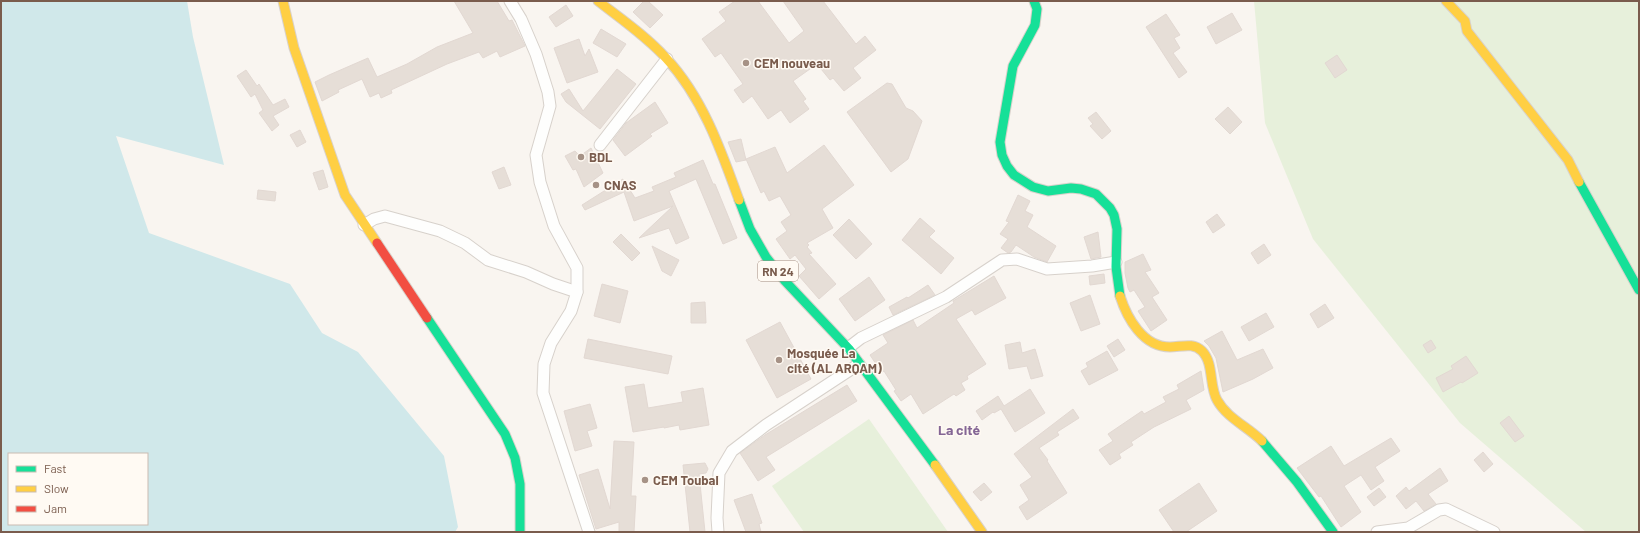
<svg xmlns="http://www.w3.org/2000/svg" width="1640" height="533" viewBox="0 0 1640 533" font-family="Barlow,sans-serif">
  <style>
    .green { fill: #e7f0db }
    .water { fill: #d0e8ea; fill-rule: evenodd }
    .building { fill: #e6ded7; stroke: #e2d8d2 }
    .lines { fill: none; stroke-linecap: round; stroke-linejoin: round }
    .street-casing { stroke: #d7d1cb; stroke-width: 13 }
    .fast-casing { stroke: #d9d2cb; stroke-width: 11 }
    .slow-casing { stroke: #d9d2cb; stroke-width: 11 }
    .jam-casing { stroke: #d9d2cb; stroke-width: 11 }
    .street { stroke: #fefefd; stroke-width: 11 }
    .fast { stroke: #16e098; stroke-width: 9 }
    .slow { stroke: #ffcf43; stroke-width: 9 }
    .jam { stroke: #f24e42; stroke-width: 9 }
    .poi-dot { fill: #a69286; stroke: #fffaf3; stroke-width: 1.5 }
    .labels { text-anchor: middle; dominant-baseline: central; stroke-width: 3; stroke-linejoin: round; paint-order: stroke }
    .shield { fill: #fffaf3; stroke: #a28b7f; stroke-width: 1 }
    .shield-label { font-size: 12px; font-weight: bold; fill: #7a5c4d }
    .poi-label { font-size: 13px; font-weight: bold; fill: #7a5c4d; stroke: #fffaf3; text-anchor: start }
    .neighbourhood-label { font-size: 14px; font-weight: bold; fill: #846695; stroke: #fffaf3 }
  </style>
  <rect width="100%" height="100%" fill="#f9f5f0"/>
  <!-- green -->
  <g class="green">
    <path d="M1254,1H1639V532H1586L1460,423L1313,239L1265,123Z"/>
    <path d="M869,419L948,532H804L772,486Z"/>
  </g>
  <!-- water -->
  <path class="water" d="M1,1H187L193,37L224,165L116,136L149,233L290,284L322,333L358,352L444,456L458,527L455,532H1ZM9,454H147V524H9Z"/>
  <!-- building -->
  <g class="building">
    <path d="M454,1H497L509,21L512,20L525,46L500,57L497,51L483,58L479,52L447,64L391,90L392,93L381,98L379,93L370,97L362,79L338,90L339,92L322,101L315,82L329,75L368,58L377,77L407,64L437,47L473,33Z"/>
    <path d="M644,1H648L663,15L650,28L633,12Z"/>
    <path d="M735,1H758L789,43L804,31L783,1H823L856,44L865,36L876,50L853,68L861,78L844,91L833,78L830,80L817,64L793,81L806,99L803,101L809,109L790,123L781,110L768,119L752,96L743,103L734,90L743,84L721,53L715,57L702,39L726,21L719,12Z"/>
    <path d="M566,5L573,16L556,27L549,17Z"/>
    <path d="M1232,13L1242,30L1216,44L1207,27Z"/>
    <path d="M1166,14L1180,35L1174,38L1180,48L1173,53L1187,72L1179,78L1146,27Z"/>
    <path d="M601,29L626,44L617,57L593,43Z"/>
    <path d="M579,39L585,56L589,49L598,72L567,83L554,48Z"/>
    <path d="M1337,55L1347,70L1335,78L1325,63Z"/>
    <path d="M617,69L636,84L600,129L566,102L561,94L569,89L583,111Z"/>
    <path d="M246,70L257,86L259,84L273,105L285,99L289,107L273,116L279,125L272,131L259,113L263,110L255,94L251,97L237,76Z"/>
    <path d="M887,83L892,84L906,108L913,111L922,121L908,159L891,172L847,112Z"/>
    <path d="M655,102L668,123L650,134L652,136L625,156L613,140L626,123Z"/>
    <path d="M1228,107L1242,122L1230,134L1215,119Z"/>
    <path d="M1096,112L1111,131L1102,139L1090,126L1093,124L1088,118Z"/>
    <path d="M300,130L306,142L297,147L290,135Z"/>
    <path d="M741,139L746,160L736,162L728,142Z"/>
    <path d="M824,145L854,185L822,209L833,228L807,243L809,245L807,247L812,253L809,254L836,284L819,299L799,276L806,269L795,255L790,259L776,239L787,231L781,222L791,215L780,196L769,201L764,191L761,193L746,159L775,147L787,173Z"/>
    <path d="M591,148L603,173L584,187L576,169L573,170L565,156L575,151L580,156Z"/>
    <path d="M703,160L713,184H715L737,238L723,244L696,179L669,191L689,238L676,244L669,228L639,238L673,206L634,221L624,192L585,210L582,205L623,179L635,198L654,191L652,187L676,177L674,173Z"/>
    <path d="M504,167L511,185L499,189L492,172Z"/>
    <path d="M323,170L328,187L319,190L313,173Z"/>
    <path d="M258,190L276,192L275,201L257,199Z"/>
    <path d="M1018,195L1030,201L1025,211L1033,215L1027,227L1056,246L1047,262L1034,257L1016,245L1011,252L1008,253L1001,248L1008,239L1000,234L1009,222L1006,221Z"/>
    <path d="M1217,214L1225,225L1213,233L1206,222Z"/>
    <path d="M920,218L935,231L929,237L954,258L941,274L902,240Z"/>
    <path d="M849,219L872,244L856,259L833,235Z"/>
    <path d="M1098,232L1101,257L1091,259L1084,237Z"/>
    <path d="M621,234L640,253L632,261L613,242Z"/>
    <path d="M1264,244L1271,255L1258,264L1251,253Z"/>
    <path d="M652,246L679,260L671,276L662,271Z"/>
    <path d="M1143,254L1151,270L1145,272L1159,293L1152,297L1167,320L1151,331L1138,311L1145,307L1134,290L1130,292L1128,288L1125,273V262Z"/>
    <path d="M1104,274L1105,283L1090,285L1089,276Z"/>
    <path d="M994,276L1006,298L975,315L972,310L956,319L986,364L967,376L968,379L961,383L965,390L956,396L954,394L923,414L911,394L901,401L894,391L896,390L884,371L880,373L874,365L876,364L870,355L888,343L883,335L913,320L917,328L954,303L953,301Z"/>
    <path d="M869,277L885,300L855,321L839,299Z"/>
    <path d="M602,284L628,291L620,323L594,316Z"/>
    <path d="M928,285L935,295L893,315L889,307L907,297L908,298Z"/>
    <path d="M1090,295L1100,324L1081,331L1070,303Z"/>
    <path d="M705,302L706,323H691V303Z"/>
    <path d="M1325,304L1334,318L1318,328L1310,314Z"/>
    <path d="M1266,313L1274,327L1249,341L1241,327Z"/>
    <path d="M780,322L811,379L777,398L746,340Z"/>
    <path d="M1222,331L1237,360L1263,349L1273,368L1253,379L1223,392L1216,358L1209,346L1204,341Z"/>
    <path d="M588,339L672,356L668,374L584,358Z"/>
    <path d="M1118,339L1125,350L1114,357L1107,346Z"/>
    <path d="M1431,340L1436,348L1428,353L1423,345Z"/>
    <path d="M1020,342L1022,353L1035,349L1043,376L1031,379L1027,366L1009,369L1005,345Z"/>
    <path d="M1107,351L1118,370L1089,385L1081,371L1088,367L1086,363Z"/>
    <path d="M1466,356L1478,373L1462,383L1461,382L1443,392L1436,378L1453,369L1451,366Z"/>
    <path d="M1201,371L1204,390L1186,400L1191,409L1154,427L1131,442L1133,445L1119,454L1121,458L1110,465L1099,450L1113,441L1108,434L1142,411L1144,414L1166,402L1163,397L1179,389L1177,385Z"/>
    <path d="M644,384L648,408L683,402L681,392L703,388L709,425L680,430L679,425L664,428V427L633,432L625,387Z"/>
    <path d="M847,385L857,401L766,457L775,470L758,481L740,453L765,435Z"/>
    <path d="M1030,389L1045,413L1015,432L1001,409L994,413L993,412L982,420L976,411L998,396L1004,406Z"/>
    <path d="M590,404L597,428L587,431L592,446L575,451L564,411Z"/>
    <path d="M1073,409L1079,418L1057,432L1059,435L1039,448L1048,460L1047,461L1067,493L1027,520L1019,507L1029,500L1020,485L1032,477L1014,454Z"/>
    <path d="M1509,416L1524,436L1515,442L1500,423Z"/>
    <path d="M1391,438L1400,451L1375,467L1384,481L1371,490L1361,475L1344,486L1361,512L1341,527L1321,496L1319,497L1297,468L1331,446L1344,466Z"/>
    <path d="M614,441L634,442L631,496H636L634,532H619V522L596,529L579,475L598,469L610,509Z"/>
    <path d="M1483,452L1493,464L1484,472L1474,460Z"/>
    <path d="M705,463L708,469L706,473L699,474L705,532H690L683,465Z"/>
    <path d="M1440,468L1448,481L1428,494L1436,504L1424,511L1416,501L1406,509L1396,496L1406,487L1409,491Z"/>
    <path d="M984,483L992,492L981,501L973,492Z"/>
    <path d="M1199,483L1217,511L1186,532H1174L1159,510Z"/>
    <path d="M1379,488L1386,497L1374,506L1367,497Z"/>
    <path d="M752,494L762,523L759,524L761,532H746L734,500Z"/>
  </g>
  <g class="lines">
    <defs>
      <g id="street">
        <path d="M510,1L521,19L536,54L548,92L550,106L536,155L540,182L554,226L577,268V292L571,311L551,343L544,364L543,393L589,532"/>
        <path d="M600,145L667,59"/>
        <path d="M364,225L374,219L385,216L440,231L465,243L488,260L526,272L553,284L577,292"/>
        <path d="M848,348L861,338L946,297L1002,260L1017,259L1047,269L1092,266L1116,262"/>
        <path d="M718,532L717,518L719,473L732,451L766,425L859,364"/>
        <path d="M1377,532L1408,528L1439,510L1446,509L1494,532"/>
      </g>
      <g id="fast">
        <path d="M1034,1L1037,9L1035,25L1013,66L1000,142L1002,155L1007,166L1014,175L1033,187L1048,191L1071,188L1081,189L1096,194L1110,208L1114,215L1117,229L1116,267L1120,296"/>
        <path d="M1579,182L1639,290"/>
        <path d="M739,200L750,229L766,257L785,281L849,349L935,465"/>
        <path d="M427,318L505,434L515,458L520,484V532"/>
        <path d="M1262,441L1297,482L1333,532"/>
      </g>
      <g id="slow">
        <path d="M283,1L294,48L345,195L377,243"/>
        <path d="M598,1C621,19 646,36 666,58C703,98 721,150 739,200"/>
        <path d="M1446,1L1465,21L1467,31L1568,160L1579,182"/>
        <path d="M1120,296C1127,318 1143,347 1170,347C1181,347 1193,342 1202,351C1214,363 1209,386 1217,400C1227,418 1248,427 1262,441"/>
        <path d="M935,465L982,532"/>
      </g>
      <path id="jam" d="M377,243L427,318"/>
    </defs>
    <!-- street casing -->
    <use href="#street" class="street-casing"/>
    <!-- fast casing -->
    <use href="#fast" class="fast-casing"/>
    <!-- slow casing -->
    <use href="#slow" class="slow-casing"/>
    <!-- jam casing -->
    <use href="#jam" class="jam-casing"/>
    <!-- street -->
    <use href="#street" class="street"/>
    <!-- fast -->
    <use href="#fast" class="fast"/>
    <!-- slow -->
    <use href="#slow" class="slow"/>
    <!-- jam -->
    <use href="#jam" class="jam"/>
  </g>
  <!-- markers -->
  <g class="poi-dot">
    <circle cx="746" cy="63" r="4"/>
    <circle cx="581" cy="157" r="4"/>
    <circle cx="596" cy="185" r="4"/>
    <circle cx="779" cy="360" r="4"/>
    <circle cx="645" cy="480" r="4"/>
  </g>
  <g class="labels">
    <!-- shield labels -->
    <rect class="shield" x="758" y="261" width="40" height="20" rx="3"/>
    <g class="shield-label">
      <text x="778" y="271">RN 24</text>
    </g>
    <!-- poi labels -->
    <g class="poi-label">
      <text x="754" y="63">CEM nouveau</text>
      <text x="589" y="157">BDL</text>
      <text x="604" y="185">CNAS</text>
      <text x="787" y="353">Mosquée La<tspan x="787" dy="15">cité (AL ARQAM)</tspan></text>
      <text x="653" y="480">CEM Toubal</text>
    </g>
    <!-- neighbourhood labels -->
    <g class="neighbourhood-label">
      <text x="959" y="429">La cité</text>
    </g>
  </g>
  <!-- border -->
  <rect width="1640" height="533" fill="none" stroke="#7a5c4d" stroke-width="4"/>
  <!-- legend -->
  <rect x="8" y="453" width="140" height="72" fill="#fffaf3" stroke="#cabbb1"/>
  <rect x="16" y="466" width="20" height="6" fill="#16e098" stroke="#cabbb1"/>
  <text x="44" y="473" font-size="12" fill="#7a5c4d">Fast</text>
  <rect x="16" y="486" width="20" height="6" fill="#ffcf43" stroke="#cabbb1"/>
  <text x="44" y="493" font-size="12" fill="#7a5c4d">Slow</text>
  <rect x="16" y="506" width="20" height="6" fill="#f24e42" stroke="#cabbb1"/>
  <text x="44" y="513" font-size="12" fill="#7a5c4d">Jam</text>
</svg>
